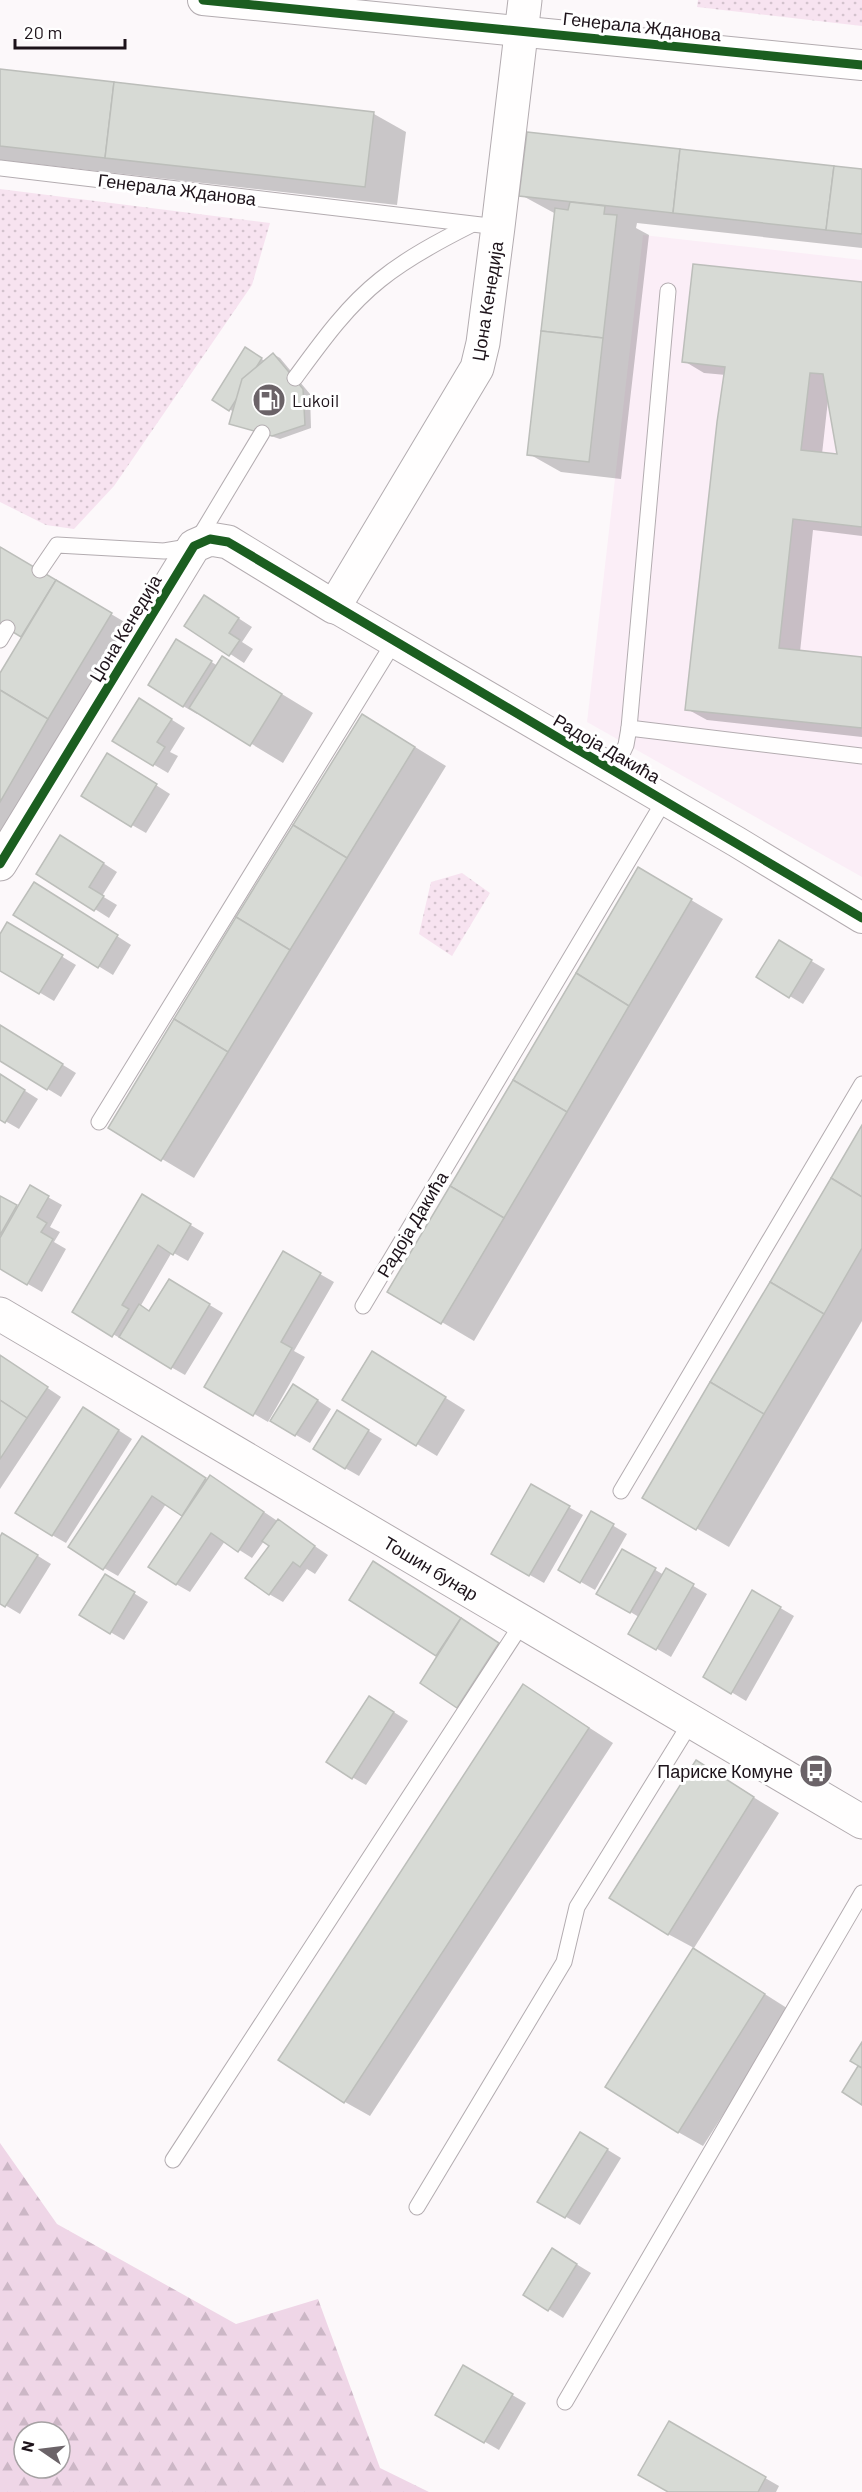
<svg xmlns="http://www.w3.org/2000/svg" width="862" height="2492" viewBox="0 0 862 2492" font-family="Barlow,sans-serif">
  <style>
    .built { fill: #fbeef7 }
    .grass { fill: url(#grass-dots) }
    .forest { fill: url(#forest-firs); fill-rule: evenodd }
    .shadow { fill: #0003; fill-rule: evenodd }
    .building { fill: #d7dad5; stroke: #bcbeba; stroke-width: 1.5; fill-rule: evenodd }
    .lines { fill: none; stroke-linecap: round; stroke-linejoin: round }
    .lane-casing { stroke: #b3acb0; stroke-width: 17 }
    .street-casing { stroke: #b3acb0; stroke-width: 32 }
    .secondary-casing { stroke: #b3acb0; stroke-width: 35 }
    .lane { stroke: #fffefe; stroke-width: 15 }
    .street { stroke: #fffefe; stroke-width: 30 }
    .secondary { stroke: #fffefe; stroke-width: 33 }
    .cycleway-casing { stroke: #fff; stroke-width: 13 }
    .cycleway { stroke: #1b5e20; stroke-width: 9 }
    .labels { text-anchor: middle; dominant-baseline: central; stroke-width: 6; stroke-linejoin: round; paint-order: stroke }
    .street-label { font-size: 18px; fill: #1d131a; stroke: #fff }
    .poi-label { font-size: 18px; fill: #1d131a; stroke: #fff; text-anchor: start }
  </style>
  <defs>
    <pattern id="grass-dots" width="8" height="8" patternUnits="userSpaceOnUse" patternTransform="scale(1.5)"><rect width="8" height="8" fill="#f7e3f0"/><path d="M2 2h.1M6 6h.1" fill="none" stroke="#d3c2cd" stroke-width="1.8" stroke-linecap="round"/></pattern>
    <pattern id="forest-firs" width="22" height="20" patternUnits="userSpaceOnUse" patternTransform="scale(1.5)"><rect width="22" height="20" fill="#efd6e7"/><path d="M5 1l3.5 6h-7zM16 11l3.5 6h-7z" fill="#ccb7c6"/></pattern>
  </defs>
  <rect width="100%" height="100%" fill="#fcf8fa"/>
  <!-- built -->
  <path class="built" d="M643,235L862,260V877L587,722Z"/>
  <!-- grass -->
  <g class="grass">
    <path d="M698,0H862V26L697,7Z"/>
    <path d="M0,189L270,223L252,285L114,486L74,529L46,525L0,502Z"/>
    <path d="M462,873L490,893L452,956L419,934L431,882Z"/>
  </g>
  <!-- forest -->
  <path class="forest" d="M0,2143L57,2224L236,2324L318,2299L380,2468L429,2492H0ZM24,2432H60V2468H24Z"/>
  <!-- shadow -->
  <g class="shadow">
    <path d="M0,71L374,114L406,132L397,205L0,160Z"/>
    <path d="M862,171V248L637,223L636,228L649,235L621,479L561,472L529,454L556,214L521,195Z"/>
    <path d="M862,283V536L813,530L800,652L862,659V737L707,720L687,709L726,375L704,373L684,361ZM828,400L839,456L822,454Z"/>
    <path d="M245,349L265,361L273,354L280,358L310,394L311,428L280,439L231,423L234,412L214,400Z"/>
    <path d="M0,548L143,633L0,874V676L24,637L0,622Z"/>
    <path d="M218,605L252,627L242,642L253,649L244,663L186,625Z"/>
    <path d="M190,649L218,666L223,658L313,713L283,763L199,712L197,714L183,706Z"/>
    <path d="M153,708L185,728L170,752L178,756L168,773L114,741Z"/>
    <path d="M394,734L446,766L194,1178L110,1128Z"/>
    <path d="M121,763L170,794L146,833L132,825Z"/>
    <path d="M75,845L117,872L102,896L117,905L109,918L38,873Z"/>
    <path d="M671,888L723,919L474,1341L389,1291Z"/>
    <path d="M48,892L131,945L113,975L15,915Z"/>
    <path d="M8,924L76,965L54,1001L0,969V937Z"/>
    <path d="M779,942L825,969L803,1004L758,977Z"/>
    <path d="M0,1026L76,1073L61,1097L0,1060Z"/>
    <path d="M0,1075L38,1099L19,1129L0,1118Z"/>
    <path d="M862,1128V1321L729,1547L644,1498Z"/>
    <path d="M30,1187L62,1205L50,1227L60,1232L54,1242L66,1249L42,1292L0,1268V1197L18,1208Z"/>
    <path d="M142,1196L204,1233L188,1261L172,1252L140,1307L150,1312L183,1289L223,1313L185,1375L74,1312Z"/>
    <path d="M283,1253L334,1282L294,1351L305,1357L268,1422L206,1386Z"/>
    <path d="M0,1356L61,1397L0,1489Z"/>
    <path d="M393,1365L465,1410L437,1456L417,1444Z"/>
    <path d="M308,1394L331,1409L310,1443L272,1421Z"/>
    <path d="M98,1417L132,1439L66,1543L52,1535Z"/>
    <path d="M351,1420L382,1439L359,1476L345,1468Z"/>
    <path d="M156,1446L208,1480L224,1485L328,1555L315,1574L307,1569L283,1602L269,1594L271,1545L264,1541L252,1558L225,1541L190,1592L176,1584L184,1516L166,1504L118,1576L104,1568Z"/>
    <path d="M531,1486L583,1515L544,1583L493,1554Z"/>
    <path d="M592,1513L627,1534L595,1590L560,1570Z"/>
    <path d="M0,1540L17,1543L51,1564L20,1614L0,1602Z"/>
    <path d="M623,1551L664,1575L666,1570L707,1594L671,1657L630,1633L639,1617L598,1593Z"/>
    <path d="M388,1571L512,1652L472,1715L422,1683L439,1656L351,1599Z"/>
    <path d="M119,1584L148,1602L124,1640L81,1615Z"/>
    <path d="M753,1592L794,1616L746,1701L705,1676Z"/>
    <path d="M548,1701L613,1743L370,2116L345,2102Z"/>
    <path d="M384,1706L408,1721L366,1785L352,1777Z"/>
    <path d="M721,1777L779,1813L694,1948L668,1934Z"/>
    <path d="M719,1965L790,2010L703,2146L678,2132Z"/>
    <path d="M595,2142L621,2158L580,2225L539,2201Z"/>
    <path d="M553,2250L591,2273L563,2318L525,2294Z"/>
    <path d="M464,2367L526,2403L499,2450L437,2414Z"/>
    <path d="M669,2423L779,2486L776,2492H671Z"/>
  </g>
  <!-- building -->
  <g class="building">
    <path d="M0,69L114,82L105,158L0,146Z"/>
    <path d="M114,82L374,112L365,187L105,158Z"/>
    <path d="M527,132L680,149L673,213L519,196Z"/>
    <path d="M680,149L834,166L826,230L673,213Z"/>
    <path d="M834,166L862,169V234L826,230Z"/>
    <path d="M570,202L605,206L604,214L617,215L603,338L541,331L555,208L568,210Z"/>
    <path d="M693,264L862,282V527L793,519L779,648L862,657V728L685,710L717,422L725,367L682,362ZM810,373L823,374L837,454L801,450Z"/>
    <path d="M541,331L603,338L589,462L527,455Z"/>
    <path d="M245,347L262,358L229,411L212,400Z"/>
    <path d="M273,353L303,389L305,425L272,436L229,424L242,379Z"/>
    <path d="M0,547L56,580L21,637L0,624Z"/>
    <path d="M56,580L112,613L48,719L0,690V673Z"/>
    <path d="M204,595L239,618L229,633L240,640L229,656L184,626Z"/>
    <path d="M176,639L212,661L183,707L148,685Z"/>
    <path d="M222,656L282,694L250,746L189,708Z"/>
    <path d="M0,690L48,719L0,802Z"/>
    <path d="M139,698L172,719L157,742L165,747L153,766L112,741Z"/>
    <path d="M362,714L415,747L347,858L293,825Z"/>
    <path d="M107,753L157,784L131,827L81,796Z"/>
    <path d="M293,825L347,858L290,950L236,917Z"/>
    <path d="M60,835L104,863L89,887L104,896L94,911L36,874Z"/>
    <path d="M638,867L692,899L629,1006L576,973Z"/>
    <path d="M34,882L118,935L98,968L13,915Z"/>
    <path d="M236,917L290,950L228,1052L174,1019Z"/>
    <path d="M7,922L63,955L39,994L0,971V934Z"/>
    <path d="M779,940L812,960L789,998L756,977Z"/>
    <path d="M576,973L629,1006L567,1112L513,1080Z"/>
    <path d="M174,1019L228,1052L161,1161L108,1128Z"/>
    <path d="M0,1025L63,1064L47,1090L0,1061Z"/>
    <path d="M0,1074L25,1090L5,1123L0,1120Z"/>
    <path d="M513,1080L567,1112L504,1218L450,1186Z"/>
    <path d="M862,1125V1197L831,1178Z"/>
    <path d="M831,1178L862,1197V1248L824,1314L770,1282Z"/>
    <path d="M30,1185L49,1196L37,1217L47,1223L41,1232L53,1239L27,1285L0,1269V1238Z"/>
    <path d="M450,1186L504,1218L441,1324L387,1292Z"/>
    <path d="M142,1194L191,1224L173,1255L158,1245L122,1305L129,1309L112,1337L72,1312Z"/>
    <path d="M0,1196L17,1205L0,1235Z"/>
    <path d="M283,1251L321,1273L281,1342L292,1348L253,1416L204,1387Z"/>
    <path d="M169,1279L210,1304L171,1369L119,1337L139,1304L149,1311Z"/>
    <path d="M770,1282L824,1314L764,1414L710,1382Z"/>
    <path d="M372,1351L446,1397L416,1446L342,1400Z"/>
    <path d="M0,1355L48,1387L27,1418L0,1400Z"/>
    <path d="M710,1382L764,1414L696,1530L642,1498Z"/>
    <path d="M293,1384L318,1400L295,1436L270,1421Z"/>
    <path d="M0,1400L27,1418L0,1459Z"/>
    <path d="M83,1407L119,1430L52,1536L15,1513Z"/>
    <path d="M337,1410L369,1430L345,1469L313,1449Z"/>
    <path d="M142,1436L206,1478L182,1516L152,1496L103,1570L68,1547Z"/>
    <path d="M210,1475L264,1512L238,1552L211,1533L176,1585L148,1567Z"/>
    <path d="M531,1484L570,1506L529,1576L491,1554Z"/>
    <path d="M591,1511L614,1524L580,1583L558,1570Z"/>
    <path d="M278,1519L315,1546L300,1567L293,1562L269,1595L245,1578L269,1546L262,1541Z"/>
    <path d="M2,1533L38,1555L5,1607L0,1604V1537Z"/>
    <path d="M622,1549L656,1568L630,1613L596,1594Z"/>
    <path d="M373,1561L461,1618L436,1656L349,1600Z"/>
    <path d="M666,1568L694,1584L656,1650L628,1634Z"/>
    <path d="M105,1574L135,1592L110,1634L79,1615Z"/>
    <path d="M752,1590L781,1607L731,1694L703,1677Z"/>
    <path d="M461,1618L499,1643L457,1708L420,1683Z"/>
    <path d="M523,1684L589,1728L344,2103L278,2060Z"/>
    <path d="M369,1696L394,1712L352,1779L326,1762Z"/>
    <path d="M696,1760L754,1797L668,1935L609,1898Z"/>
    <path d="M693,1948L765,1994L678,2133L605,2087Z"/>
    <path d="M862,2042V2068L850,2061Z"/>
    <path d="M858,2066L862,2068V2105L842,2092Z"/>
    <path d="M580,2132L608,2149L565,2218L537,2202Z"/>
    <path d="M552,2248L577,2264L548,2311L523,2295Z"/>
    <path d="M463,2365L513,2394L484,2443L435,2415Z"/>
    <path d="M669,2421L766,2477L758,2492H668L638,2475Z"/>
  </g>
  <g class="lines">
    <defs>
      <g id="lane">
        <path d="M0,168L498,227"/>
        <path d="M668,291L629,728L862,756"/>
        <path d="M295,378C320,344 346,307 380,280C407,258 439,241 471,225"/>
        <path d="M40,570L57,545L164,551L194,546L262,433"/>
        <path d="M0,640L7,628"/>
        <path d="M614,771L626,745L629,728"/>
        <path d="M99,1122L394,642"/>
        <path d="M363,1306L664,801"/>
        <path d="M621,1491L862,1084"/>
        <path d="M173,2160L523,1622"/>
        <path d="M417,2207L564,1962L577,1907L691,1722"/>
        <path d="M565,2402L862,1893"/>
      </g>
      <g id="street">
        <path d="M203,0L862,65"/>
        <path d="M334,607L737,842L862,918"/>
      </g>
      <g id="secondary">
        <path d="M0,864L194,546L210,539L228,542L334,607L477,368L483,343L498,227L525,0"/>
        <path d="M0,1314L862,1822"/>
      </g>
    </defs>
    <!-- lane casing -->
    <use href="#lane" class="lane-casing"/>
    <!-- street casing -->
    <use href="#street" class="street-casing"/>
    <!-- secondary casing -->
    <use href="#secondary" class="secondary-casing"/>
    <!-- lane -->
    <use href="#lane" class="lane"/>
    <!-- street -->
    <use href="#street" class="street"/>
    <!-- secondary -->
    <use href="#secondary" class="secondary"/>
    <defs>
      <g id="cycleway">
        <path d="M203,0L862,65"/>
        <path d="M0,864L194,546L210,539L228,542L862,918"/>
      </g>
    </defs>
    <!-- cycleway casing -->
    <use href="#cycleway" class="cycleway-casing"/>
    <!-- cycleway -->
    <use href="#cycleway" class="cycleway"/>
  </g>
  <!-- icons -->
  <defs>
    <symbol id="fuel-disc" viewBox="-11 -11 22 22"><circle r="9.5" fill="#6b6368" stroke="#fff"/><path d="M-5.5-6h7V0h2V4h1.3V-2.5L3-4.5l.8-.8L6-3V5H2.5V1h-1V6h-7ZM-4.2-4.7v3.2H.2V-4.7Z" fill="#fff"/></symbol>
    <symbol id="bus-disc" viewBox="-11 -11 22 22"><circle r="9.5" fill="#6b6368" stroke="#fff"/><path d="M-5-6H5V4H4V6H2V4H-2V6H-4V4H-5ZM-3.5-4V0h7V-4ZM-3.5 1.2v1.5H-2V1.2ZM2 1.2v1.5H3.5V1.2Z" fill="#fff"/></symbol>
  </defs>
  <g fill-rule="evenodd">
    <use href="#fuel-disc" x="250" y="381" width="38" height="38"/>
    <use href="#bus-disc" x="797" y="1752" width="38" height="38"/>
  </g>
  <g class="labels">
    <!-- street labels -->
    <g class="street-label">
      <text transform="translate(642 26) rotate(6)">Генерала Жданова</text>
      <text transform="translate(177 189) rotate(7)">Генерала Жданова</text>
      <text transform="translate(487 301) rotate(-81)">Џона Кенедија</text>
      <text transform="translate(125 628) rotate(-59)">Џона Кенедија</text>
      <text transform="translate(607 748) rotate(30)">Радоја Дакића</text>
      <text transform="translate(412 1224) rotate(-59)">Радоја Дакића</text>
      <text transform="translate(431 1568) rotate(31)">Тошин бунар</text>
    </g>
    <!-- poi labels -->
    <g class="poi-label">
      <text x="292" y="400">Lukoil</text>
      <text x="793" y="1771" text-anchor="end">Париске Комуне</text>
    </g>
  </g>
  <!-- north arrow -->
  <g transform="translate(42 2450) rotate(284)"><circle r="28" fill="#ffffff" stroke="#a5a1a3" stroke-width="1.5"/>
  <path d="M0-4.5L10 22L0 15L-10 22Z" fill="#6b6368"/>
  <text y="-9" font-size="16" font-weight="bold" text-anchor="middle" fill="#1d131a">N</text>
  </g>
  <!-- scale -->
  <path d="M15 39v9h110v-9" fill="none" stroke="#1d131a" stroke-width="3"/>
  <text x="24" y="39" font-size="18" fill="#1d131a" stroke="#ffffff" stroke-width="4.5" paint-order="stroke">20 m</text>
</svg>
